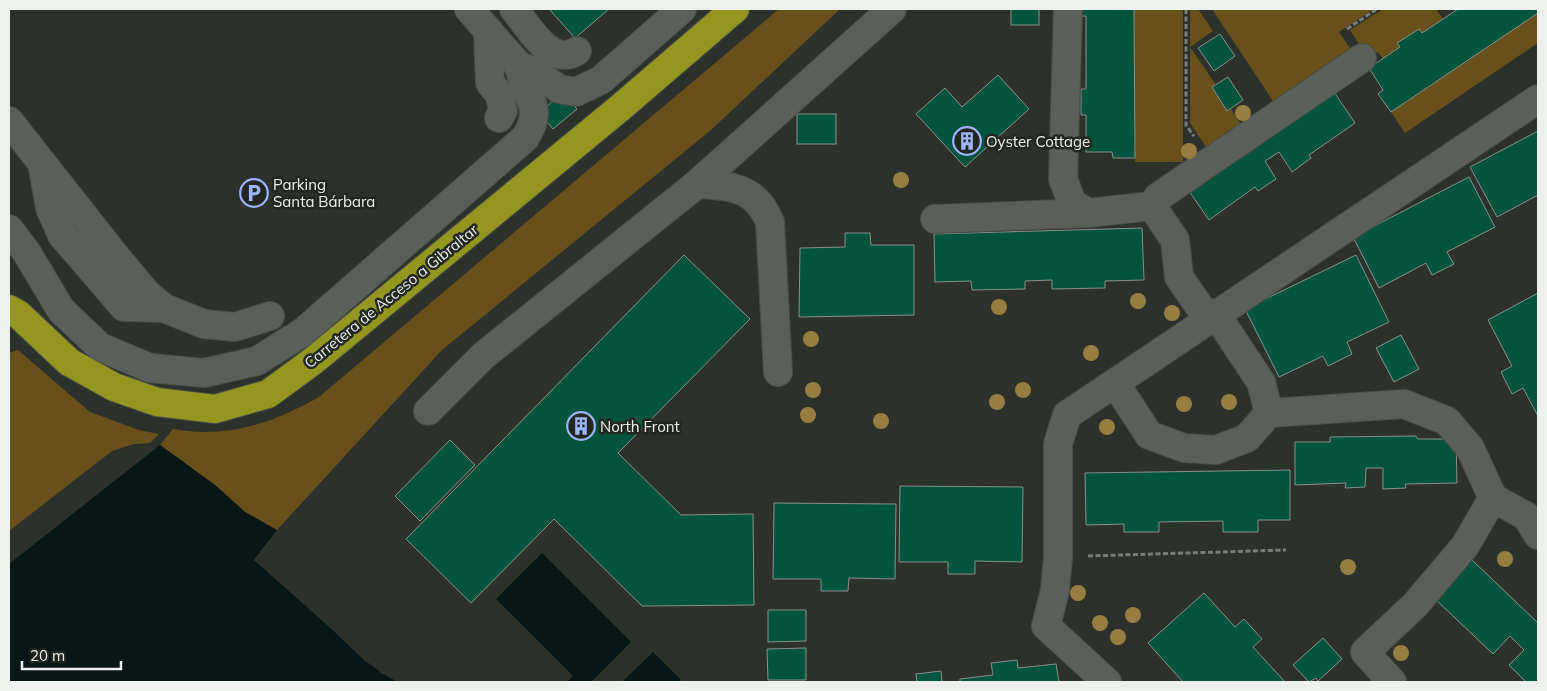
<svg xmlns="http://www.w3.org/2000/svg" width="1547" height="691" viewBox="0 0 1547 691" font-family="Mulish,sans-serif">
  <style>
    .green { fill: #67501a }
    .water { fill: #081716 }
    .pier { fill: #2d312c }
    .building { fill: #02553c; stroke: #89908c }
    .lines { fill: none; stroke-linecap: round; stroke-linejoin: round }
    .minor-casing { stroke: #4a4d48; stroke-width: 30 }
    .highway-casing { stroke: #4a4d48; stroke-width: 30 }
    .path { stroke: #7a7d79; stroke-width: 3; stroke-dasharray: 5 2.5; stroke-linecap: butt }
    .minor { stroke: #5b5f5a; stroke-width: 28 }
    .highway { stroke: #93961f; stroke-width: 28 }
    .tree { fill: #967e41 }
    .labels { text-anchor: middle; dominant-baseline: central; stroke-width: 5; stroke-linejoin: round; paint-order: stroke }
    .poi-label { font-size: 15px; fill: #eef0ed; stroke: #232722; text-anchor: start }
    .street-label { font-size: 15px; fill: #eef0ed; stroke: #232722 }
  </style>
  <rect width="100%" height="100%" fill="#2d312c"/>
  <!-- green -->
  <g class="green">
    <path d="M779,9H840L711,130L442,350L277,530L245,512L215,485L160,445L173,429C227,439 273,423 319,397Z"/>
    <path d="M1134,9H1183V162H1135Z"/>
    <path d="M1190,9H1198L1213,31L1190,47L1216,85L1212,87L1227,111L1231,109L1244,129L1210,153L1190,123Z"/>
    <path d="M1212,9H1374L1339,32L1354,54L1333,69L1329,63L1273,101Z"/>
    <path d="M1383,9H1436L1443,19L1422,33L1419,29L1397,43L1400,47L1383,59L1378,52L1368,58L1350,30Z"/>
    <path d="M1538,13V43L1405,133L1391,112Z"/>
    <path d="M18,350L90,412L139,430L159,434L150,443L134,444L112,451L9,531V353Z"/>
  </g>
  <!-- water -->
  <g class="water">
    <path d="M160,445L215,485L245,512L277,530L254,560L291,590L365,661L396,681L413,682H9V564Z"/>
    <path d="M542,553L631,642L591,682H569L568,681L573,676L496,599Z"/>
    <path d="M653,652L681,680L679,682H622Z"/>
  </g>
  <!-- pier -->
  <path class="pier" d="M277,530L278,532L258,559L383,671L396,678L413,680L415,682L396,681L381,673L254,560Z"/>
  <!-- building -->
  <g class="building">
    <path d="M549,9H609L575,38Z"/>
    <rect x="1011" y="9" width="28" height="16"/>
    <path d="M1080,9H1134L1135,158H1113L1112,152H1086V115H1081V89H1086V16H1080Z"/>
    <path d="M1458,9H1538V13L1391,112L1378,94L1383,90L1369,68L1400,47L1397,43L1419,29L1422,33Z"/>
    <path d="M1220,34L1235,56L1214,71L1198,48Z"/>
    <path d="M998,75L1029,109L965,167L916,114L945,88L962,107Z"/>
    <path d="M1228,77L1243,100L1227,111L1212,87Z"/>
    <path d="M1332,89L1355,123L1309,155L1311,158L1292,172L1279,152L1265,161L1276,179L1258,191L1255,187L1209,220L1189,191Z"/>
    <path d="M566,97L577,109L553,129L543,117L548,113L544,109L556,98Z"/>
    <rect x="797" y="114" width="39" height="30"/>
    <path d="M1538,131V195L1497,217L1470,167Z"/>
    <path d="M1469,177L1495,227L1447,252L1454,264L1432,275L1426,263L1379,288L1353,237Z"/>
    <path d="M1142,228L1144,280L1105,281V288L1052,289V280L1025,281V289L972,290L971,281L935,282L934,234Z"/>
    <path d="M845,233H870L871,245H914V315L799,317L800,248L845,247Z"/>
    <path d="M684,255L750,319L618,453L681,515L753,514L754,605L642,606L554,519L471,603L406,539Z"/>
    <path d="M1356,255L1389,322L1347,342L1352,354L1328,366L1323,356L1279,377L1245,309Z"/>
    <path d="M1538,293V416L1523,388L1512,394L1501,372L1512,366L1488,320Z"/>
    <path d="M1401,335L1419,369L1394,382L1376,348Z"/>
    <path d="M1416,436L1418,439H1456L1457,483L1405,484L1406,488L1383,489V468H1366L1365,487L1345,488L1346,483L1295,485V442H1330V437Z"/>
    <path d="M450,440L475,465L420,521L395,496Z"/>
    <path d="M1290,470V520H1258V532H1223V521L1159,522V532H1124V524L1086,525L1085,473Z"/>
    <path d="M900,486L1023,487L1022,562L975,561V574H948V562H899Z"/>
    <path d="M774,503L896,504L895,579L849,578L848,591H821V579H773Z"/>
    <path d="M1471,559L1538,623V682H1526L1509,665L1524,650L1510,636L1493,654L1434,598Z"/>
    <path d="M1204,593L1235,627L1244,619L1262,639L1253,647L1285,682H1183L1148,643Z"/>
    <path d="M768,610H806V641L768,642Z"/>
    <path d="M1323,638L1342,659L1318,681L1316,678L1309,682L1293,665Z"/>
    <path d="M806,648V680H768L767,649Z"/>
    <path d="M1017,660L1018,668L1056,664L1059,682H960V679L993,675L991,663Z"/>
    <path d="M941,671L942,682H917L916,674Z"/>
  </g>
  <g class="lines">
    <defs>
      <g id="minor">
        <path d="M469,9L519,66L534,71L559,89L576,92L601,80L682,9"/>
        <path d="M514,9C528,26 551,68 577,51"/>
        <path d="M1068,9L1063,179L1072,203L1088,213L1152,206"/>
        <path d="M488,31L490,83L500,95L503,111L499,118"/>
        <path d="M9,121L113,253L148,295L164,308L204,324L235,327L270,316"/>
        <path d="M43,168L50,208L62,235L124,307L164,308"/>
        <path d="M697,184C732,186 756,187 770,222L778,372"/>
        <path d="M1152,206L1158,197L1362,58"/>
        <path d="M1152,206L1175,240L1179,277L1208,319"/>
        <path d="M935,219L1088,213"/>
        <path d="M9,229L27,253L61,310L100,347L150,368L204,373L257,361L303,332L525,138C546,105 524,98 519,66"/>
        <path d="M1115,383L1149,435L1184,448L1216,450L1247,438L1269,413L1261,382L1215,313"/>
        <path d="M428,411L483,356L697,184L892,9"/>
        <path d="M1269,413L1404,404L1447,421L1470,448L1493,498L1526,516L1538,535"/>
        <path d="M1107,682L1046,626L1055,590L1058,557V444L1067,415L1538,99"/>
        <path d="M1392,682L1365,652L1415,605L1465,546L1493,498"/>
      </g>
      <path id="highway" d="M9,309L18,314L69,362L114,387L157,402L215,409L268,394L313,361L621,107L735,9"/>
    </defs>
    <!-- minor casing -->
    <use href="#minor" class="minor-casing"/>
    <!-- highway casing -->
    <use href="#highway" class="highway-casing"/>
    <!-- path -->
    <g class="path">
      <path d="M1186,9V125L1194,136"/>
      <path d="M1347,29L1377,9"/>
      <path d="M1088,556L1286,550"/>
    </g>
    <!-- minor -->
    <use href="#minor" class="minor"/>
    <!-- highway -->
    <use href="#highway" class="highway"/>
  </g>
  <!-- trees -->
  <g class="tree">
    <circle cx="1243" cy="113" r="8"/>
    <circle cx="1189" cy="151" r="8"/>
    <circle cx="901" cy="180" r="8"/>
    <circle cx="1138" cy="301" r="8"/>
    <circle cx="999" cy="307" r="8"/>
    <circle cx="1172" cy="313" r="8"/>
    <circle cx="811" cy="339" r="8"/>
    <circle cx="1091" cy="353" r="8"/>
    <circle cx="813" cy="390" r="8"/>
    <circle cx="1023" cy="390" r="8"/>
    <circle cx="997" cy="402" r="8"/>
    <circle cx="1229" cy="402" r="8"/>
    <circle cx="1184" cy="404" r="8"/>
    <circle cx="808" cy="415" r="8"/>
    <circle cx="881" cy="421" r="8"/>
    <circle cx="1107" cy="427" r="8"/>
    <circle cx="1505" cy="559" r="8"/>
    <circle cx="1348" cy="567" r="8"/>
    <circle cx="1078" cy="593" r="8"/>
    <circle cx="1133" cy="615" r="8"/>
    <circle cx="1100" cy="623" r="8"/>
    <circle cx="1118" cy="637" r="8"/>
    <circle cx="1401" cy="653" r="8"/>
  </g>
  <!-- icons -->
  <defs>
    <symbol id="building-ring" viewBox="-11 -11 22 22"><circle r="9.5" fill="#232722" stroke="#9eb4fd" stroke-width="1.5"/><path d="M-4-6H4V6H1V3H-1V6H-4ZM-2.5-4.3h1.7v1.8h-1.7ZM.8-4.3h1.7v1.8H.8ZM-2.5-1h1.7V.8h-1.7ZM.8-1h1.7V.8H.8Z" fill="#9eb4fd"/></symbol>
    <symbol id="parking-ring" viewBox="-11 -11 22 22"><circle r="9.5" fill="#232722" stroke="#9eb4fd" stroke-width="1.5"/><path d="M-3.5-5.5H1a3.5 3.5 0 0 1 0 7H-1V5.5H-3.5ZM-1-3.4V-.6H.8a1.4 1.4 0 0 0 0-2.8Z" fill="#9eb4fd"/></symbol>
  </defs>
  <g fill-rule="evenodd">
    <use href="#building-ring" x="951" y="125" width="32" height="32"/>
    <use href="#parking-ring" x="238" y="177" width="32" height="32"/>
    <use href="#building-ring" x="565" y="410" width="32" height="32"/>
  </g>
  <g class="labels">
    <!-- poi labels -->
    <g class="poi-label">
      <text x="986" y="141">Oyster Cottage</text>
      <text x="273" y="184">Parking<tspan x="273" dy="17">Santa Bárbara</tspan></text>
      <text x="600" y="426">North Front</text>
    </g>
    <!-- street labels -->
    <g class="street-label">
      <text transform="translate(391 296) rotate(-39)">Carretera de Acceso a Gibraltar</text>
    </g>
  </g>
  <!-- border -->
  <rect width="1547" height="691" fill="none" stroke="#eef0ed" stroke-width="20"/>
  <!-- scale -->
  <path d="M22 661v8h99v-8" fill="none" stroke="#eef0ed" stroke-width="2.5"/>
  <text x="30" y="661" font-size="15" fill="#eef0ed" stroke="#232722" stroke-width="4" paint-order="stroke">20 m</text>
</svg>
